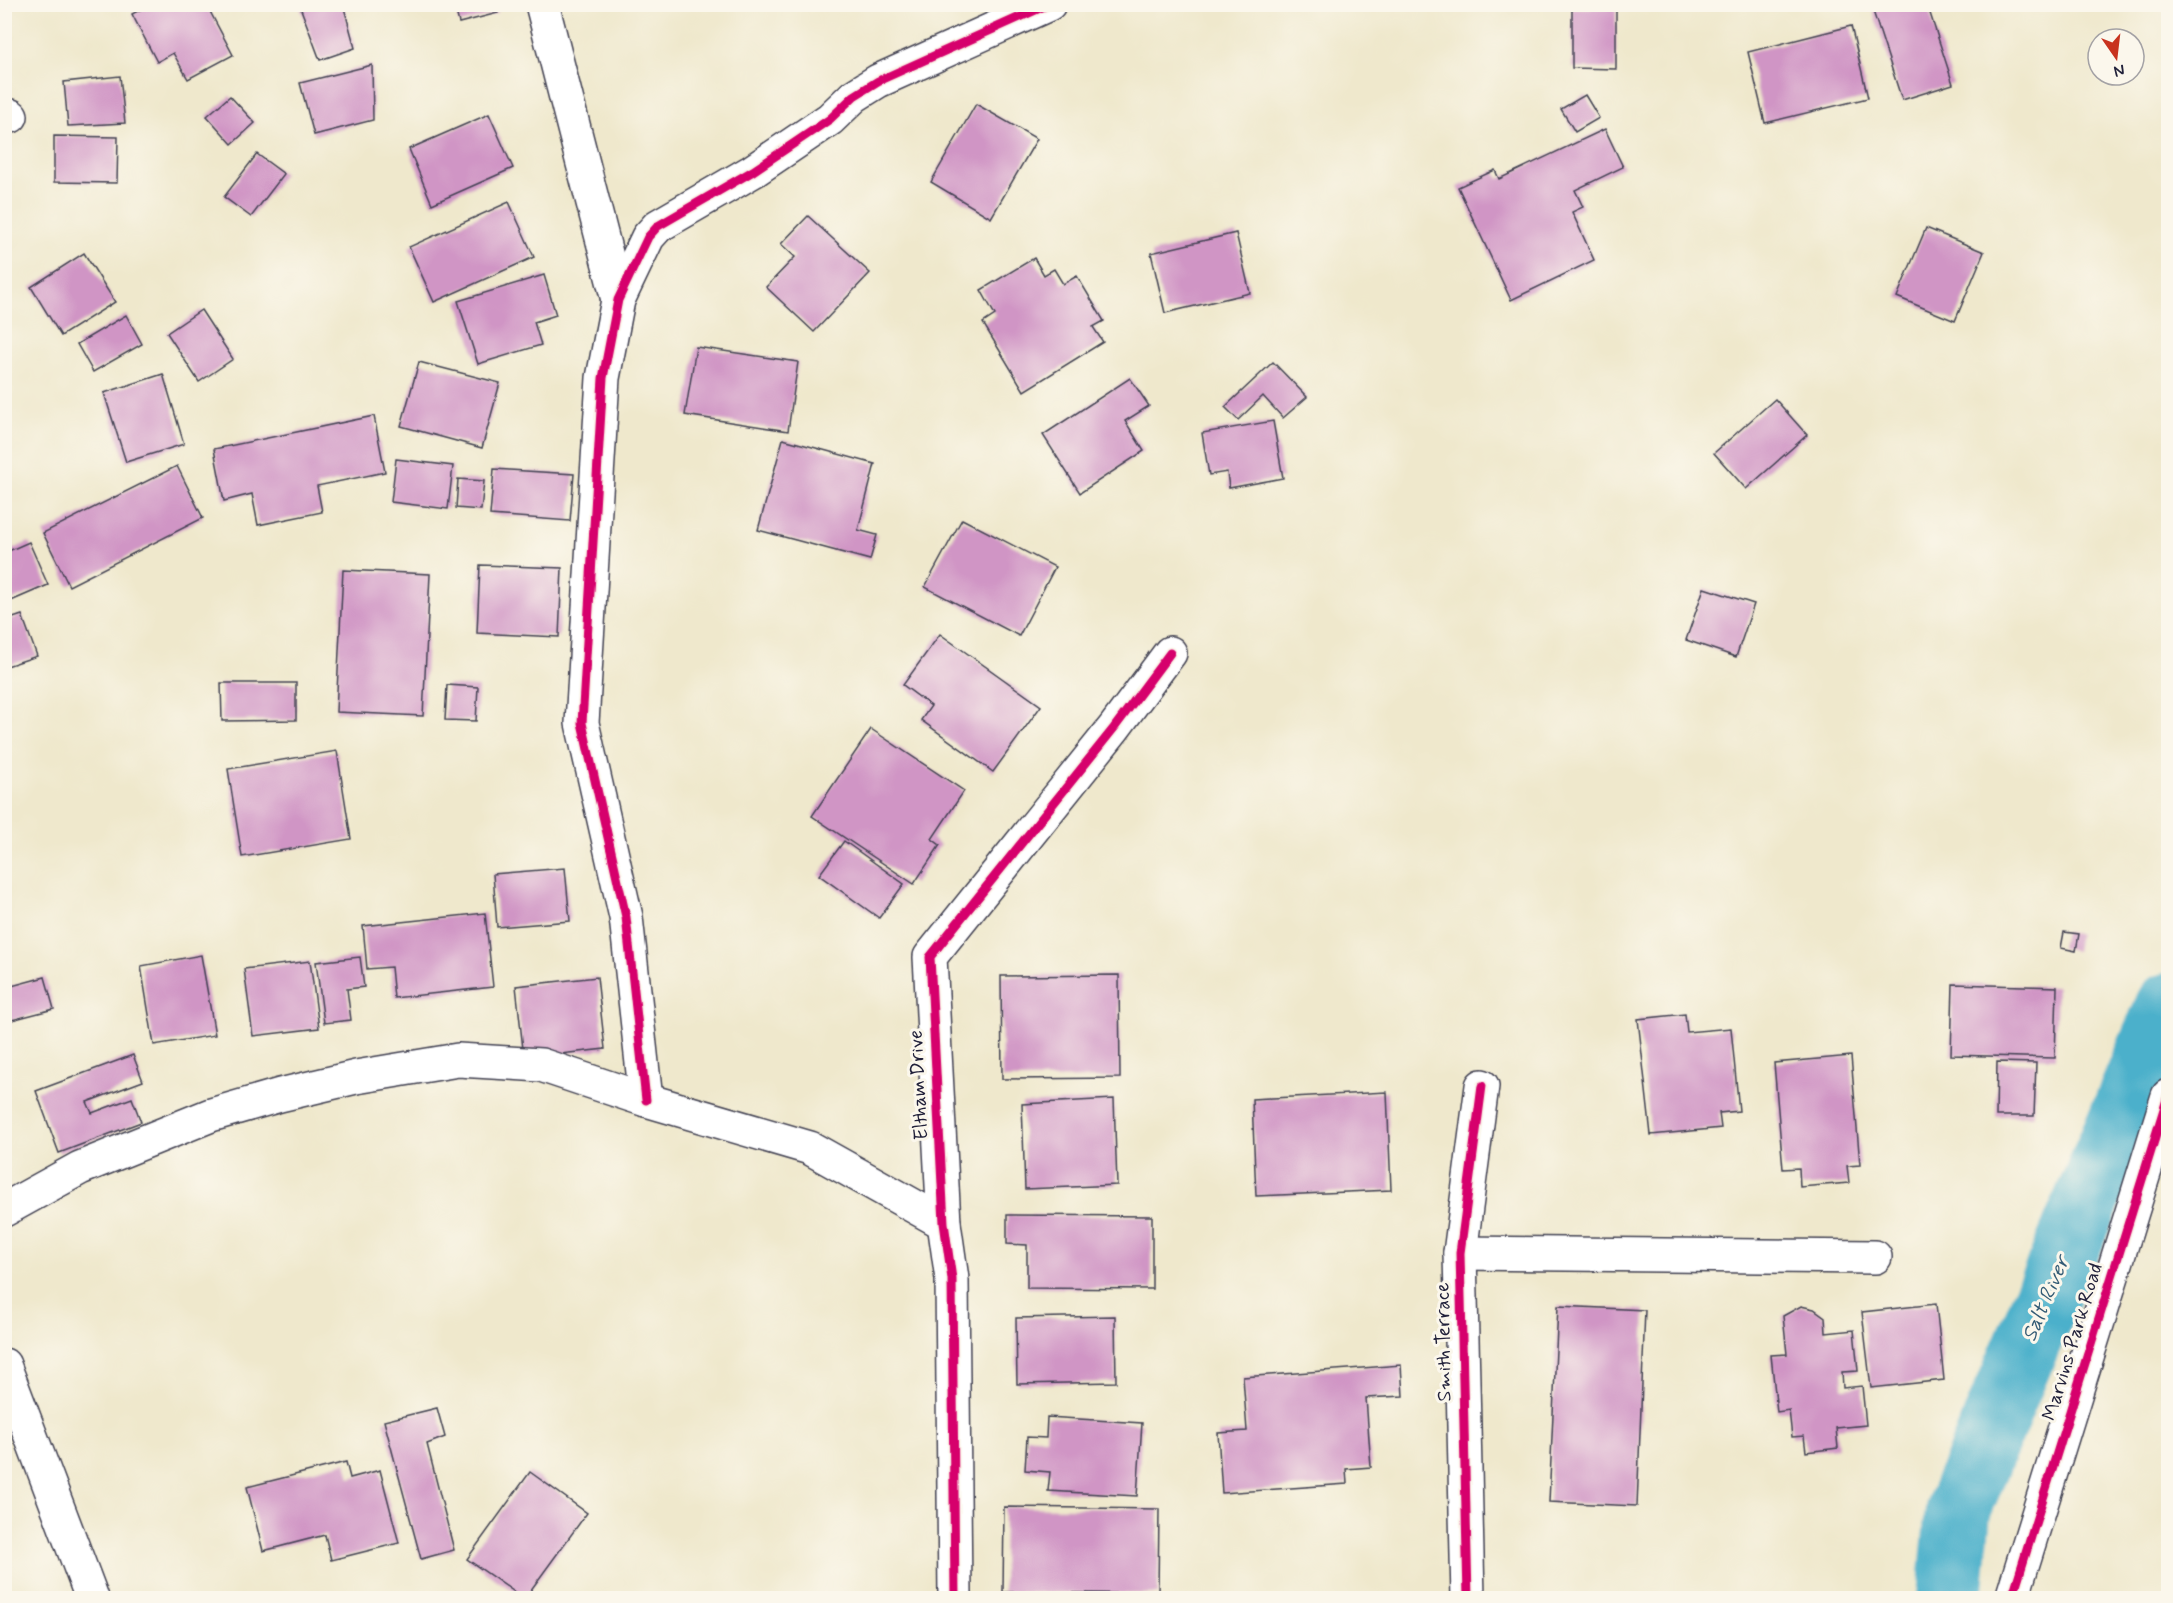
<svg xmlns="http://www.w3.org/2000/svg" width="2173" height="1603" viewBox="0 0 2173 1603" font-family="Mynerve,sans-serif">
  <style>
    .lines { fill: none; stroke-linecap: round; stroke-linejoin: round }
    .river { stroke: #4cb0cb; stroke-width: 66 }
    .building { fill: #d095c5 }
    .minor-casing { stroke: #414051; stroke-width: 36 }
    .minor { stroke: #fff; stroke-width: 33 }
    .cycleway-casing { stroke: #fbf7ec; stroke-width: 13 }
    .cycleway { stroke: #d6006c; stroke-width: 9 }
    .labels { text-anchor: middle; dominant-baseline: central; stroke-width: 6; stroke-linejoin: round; paint-order: stroke }
    .street-label { font-size: 20px; fill: #22223b; stroke: #fbf7ec }
    .water-label { font-size: 21px; font-style: italic; fill: #335b75; stroke: #fbf7ec }
  </style>
  <rect width="100%" height="100%" fill="#fbf7ec"/>
  <filter id="ink" filterUnits="userSpaceOnUse"><feTurbulence type="fractalNoise" baseFrequency=".0167" numOctaves="2"/><feDisplacementMap in="SourceGraphic" scale="12" xChannelSelector="R" yChannelSelector="G"/><feConvolveMatrix kernelMatrix="1 2 1 2 8 2 1 2 1" color-interpolation-filters="sRGB"/></filter>
  <filter id="wash" filterUnits="userSpaceOnUse"><feTurbulence type="fractalNoise" baseFrequency=".008" numOctaves="4" result="noise"/><feDisplacementMap in="SourceGraphic" scale="24" xChannelSelector="R" yChannelSelector="G"/><feGaussianBlur stdDeviation="1.35" result="paint"/><feColorMatrix in="noise" values="0 0 0 0 0 0 0 0 0 0 0 0 0 0 0 0 0 1.4 0 .05"/><feComposite in="paint" operator="in"/></filter>
  <g filter="url(#wash)">
    <rect width="100%" height="100%" fill="#efe8cc"/>
    <g class="lines">
      <!-- river -->
      <path class="river" d="M1950,1598L1958,1510L2168,1006"/>
    </g>
    <g id="blocks">
      <!-- building -->
      <g class="building">
        <path d="M151,4H206L233,55L188,79L173,53L157,62L132,14Z"/>
        <path d="M299,4H343L355,48L320,60Z"/>
        <path d="M454,4H496L498,13L459,23Z"/>
        <path d="M1883,4H1927L1953,84L1902,100L1872,8Z"/>
        <path d="M1572,8H1616V69L1572,68Z"/>
        <path d="M1851,26L1868,98L1765,123L1748,52Z"/>
        <path d="M372,65L373,120L314,135L300,83Z"/>
        <path d="M120,76L125,123L68,126L64,82Z"/>
        <path d="M1585,95L1599,118L1575,132L1561,109Z"/>
        <path d="M230,96L255,123L232,144L207,116Z"/>
        <path d="M976,104L1037,139L991,218L931,182Z"/>
        <path d="M489,114L513,168L432,204L409,149Z"/>
        <path d="M1605,129L1623,167L1575,190L1583,207L1572,212L1594,260L1511,300L1458,187L1495,170L1499,179Z"/>
        <path d="M54,136L118,137L117,183L54,182Z"/>
        <path d="M257,154L284,174L251,217L224,197Z"/>
        <path d="M509,202L534,257L434,302L409,247Z"/>
        <path d="M808,216L870,273L814,332L766,287L795,257L781,244Z"/>
        <path d="M1926,228L1984,252L1955,321L1897,297Z"/>
        <path d="M1236,233L1250,293L1165,313L1151,253Z"/>
        <path d="M84,253L115,302L61,336L31,287Z"/>
        <path d="M1034,258L1044,275L1054,269L1063,284L1077,276L1104,321L1093,327L1103,342L1024,391L983,323L995,315L981,290Z"/>
        <path d="M544,275L556,315L534,322L541,345L478,364L458,301Z"/>
        <path d="M201,310L233,359L199,382L167,333Z"/>
        <path d="M126,315L142,344L93,372L77,344Z"/>
        <path d="M696,347L798,362L788,431L685,415Z"/>
        <path d="M419,362L500,383L482,448L401,426Z"/>
        <path d="M1273,362L1307,397L1283,418L1263,396L1238,420L1225,407Z"/>
        <path d="M163,374L184,444L126,462L104,393Z"/>
        <path d="M1130,378L1149,406L1125,421L1144,451L1080,493L1043,435Z"/>
        <path d="M1775,399L1807,435L1746,489L1714,453Z"/>
        <path d="M374,416L385,472L317,486L322,512L258,525L252,494L224,501L214,449Z"/>
        <path d="M1273,421L1283,478L1229,488L1227,472L1209,475L1202,433Z"/>
        <path d="M783,439L875,464L858,530L877,535L870,560L758,530Z"/>
        <path d="M396,459L453,466L448,509L391,502Z"/>
        <path d="M177,466L203,518L69,586L43,533Z"/>
        <path d="M494,469L574,474L570,521L490,515Z"/>
        <path d="M458,479L484,481L481,510L456,508Z"/>
        <path d="M962,519L1055,567L1019,636L925,587Z"/>
        <path d="M29,542L48,585L4,604V553Z"/>
        <path d="M480,565L562,568L559,637L477,633Z"/>
        <path d="M343,570L430,574L423,716L336,712Z"/>
        <path d="M1704,588L1754,604L1736,657L1686,640Z"/>
        <path d="M22,615L37,656L4,667V621Z"/>
        <path d="M940,634L1041,706L993,772L921,720L931,706L903,685Z"/>
        <path d="M221,683H296V720L222,721Z"/>
        <path d="M447,685L478,687L476,721L445,720Z"/>
        <path d="M871,729L964,791L932,839L940,845L914,884L812,816Z"/>
        <path d="M337,751L351,839L242,857L228,769Z"/>
        <path d="M844,841L904,884L879,918L819,875Z"/>
        <path d="M565,868L570,921L497,927L493,874Z"/>
        <path d="M485,913L493,987L394,998L391,967L367,969L363,926Z"/>
        <path d="M2064,932L2079,934L2076,951L2061,948Z"/>
        <path d="M201,955L215,1035L154,1045L141,966Z"/>
        <path d="M360,957L364,987L347,989L351,1020L324,1023L316,962Z"/>
        <path d="M310,961L319,1028L253,1036L244,969Z"/>
        <path d="M1119,975L1120,1078L1002,1079L1001,976Z"/>
        <path d="M45,977L54,1009L4,1022V988Z"/>
        <path d="M597,977L605,1049L524,1058L516,986Z"/>
        <path d="M1953,984L2057,987L2055,1058L1951,1055Z"/>
        <path d="M1685,1014L1687,1032L1731,1028L1739,1111L1719,1113L1721,1128L1651,1135L1638,1019Z"/>
        <path d="M133,1055L143,1081L87,1102L92,1113L132,1098L141,1122L59,1153L36,1091Z"/>
        <path d="M1851,1056L1860,1165L1847,1166L1849,1183L1800,1187L1799,1168L1783,1169L1774,1063Z"/>
        <path d="M1997,1062L2036,1063L2034,1116H1996Z"/>
        <path d="M1387,1092L1391,1190L1256,1196L1252,1099Z"/>
        <path d="M1114,1099L1117,1185L1025,1189L1022,1104Z"/>
        <path d="M1007,1215L1152,1216V1289L1027,1288V1245L1007,1244Z"/>
        <path d="M1936,1304L1944,1380L1871,1388L1862,1312Z"/>
        <path d="M1558,1306L1645,1310L1637,1506L1549,1502Z"/>
        <path d="M1801,1306L1814,1309L1825,1317L1826,1333L1854,1330L1858,1371L1842,1372L1843,1388L1862,1386L1866,1425L1836,1428L1838,1448L1806,1452L1804,1436L1792,1437L1789,1410L1777,1412L1771,1355L1787,1354L1783,1316Z"/>
        <path d="M1115,1316L1116,1382L1017,1384L1016,1318Z"/>
        <path d="M1401,1365L1403,1396L1366,1398L1371,1467L1346,1469L1347,1484L1222,1493L1218,1433L1247,1431L1243,1377Z"/>
        <path d="M437,1408L445,1437L427,1444L454,1550L421,1559L384,1421Z"/>
        <path d="M1047,1417L1142,1423L1137,1496L1048,1491L1050,1472L1025,1470L1027,1437L1046,1438Z"/>
        <path d="M346,1462L350,1478L380,1470L399,1543L331,1560L325,1535L263,1551L247,1487Z"/>
        <path d="M530,1472L587,1513L525,1598H523L467,1559Z"/>
        <path d="M1004,1507L1159,1509L1158,1594L1003,1592Z"/>
      </g>
    </g>
  </g>
  <g filter="url(#ink)">
    <use href="#blocks" fill-opacity="0" stroke="#414051" stroke-width="1.5"/>
    <g class="lines">
      <defs>
        <g id="minor">
          <path d="M542,4L618,300"/>
          <path d="M4,116H11"/>
          <path d="M646,1100L626,917L582,723L603,378L618,300L648,237L658,226L753,171L830,119L854,96L878,81L1049,4"/>
          <path d="M4,1210L80,1168L211,1115L280,1095L356,1077L458,1060L541,1065L646,1100L810,1148L944,1223"/>
          <path d="M1460,1253L1875,1257"/>
          <path d="M4,1365L92,1598"/>
          <path d="M955,1598L952,1279L944,1223L930,957L1114,728L1170,653"/>
          <path d="M1468,1598L1460,1253L1482,1086"/>
          <path d="M2012,1598L2168,1096"/>
        </g>
      </defs>
      <!-- minor casing -->
      <use href="#minor" class="minor-casing"/>
      <!-- minor -->
      <use href="#minor" class="minor"/>
      <defs>
        <g id="cycleway">
          <path d="M646,1100L626,917L582,723L603,378L618,300L648,237L658,226L753,171L830,119L854,96L878,81L1049,4"/>
          <path d="M955,1598L952,1279L944,1223L930,957L1114,728L1170,653"/>
          <path d="M1468,1598L1460,1253L1482,1086"/>
          <path d="M2012,1598L2168,1096"/>
        </g>
      </defs>
      <!-- cycleway casing -->
      <use href="#cycleway" class="cycleway-casing"/>
      <!-- cycleway -->
      <use href="#cycleway" class="cycleway"/>
    </g>
  </g>
  <g class="labels">
    <!-- street labels -->
    <g class="street-label">
      <text transform="translate(919 1085) rotate(-93)">Eltham Drive</text>
      <text transform="translate(1444 1342) rotate(-91)">Smith Terrace</text>
      <text transform="translate(2073 1342) rotate(-73)">Marvins Park Road</text>
    </g>
    <!-- water labels -->
    <g class="water-label">
      <text transform="translate(2046 1299) rotate(-67)">Salt River</text>
    </g>
  </g>
  <!-- margin -->
  <rect width="2173" height="1603" fill="none" stroke="#fbf7ec" stroke-width="24"/>
  <!-- north arrow -->
  <g transform="translate(2116 57) rotate(166)"><circle r="28" fill="#fbf7ec" stroke="#a4a2a5" stroke-width="1.5"/>
  <path d="M0-4.5L10 22L0 15L-10 22Z" fill="#c8321e"/>
  <text y="-9" font-size="16" font-weight="bold" text-anchor="middle" fill="#22223b">N</text>
  </g>
</svg>
